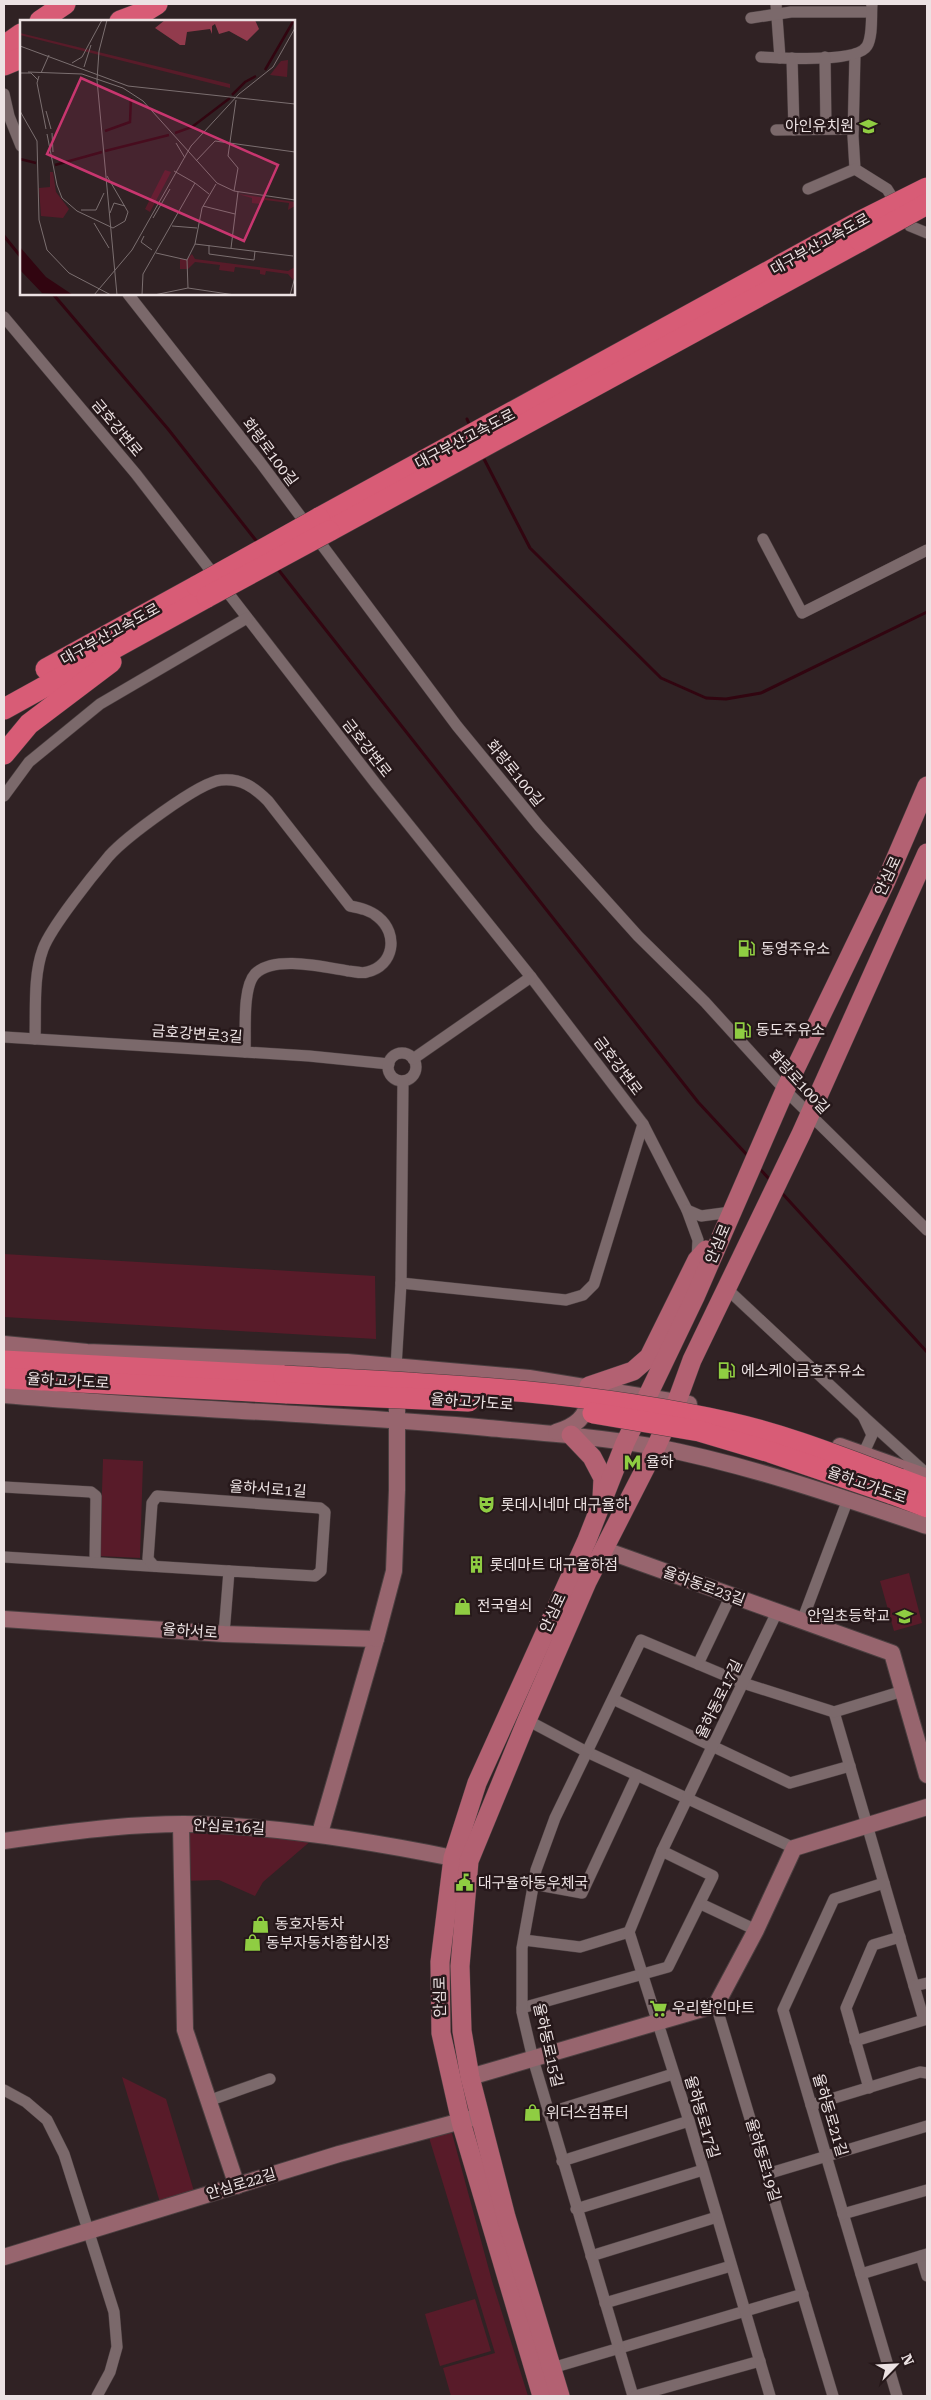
<svg xmlns="http://www.w3.org/2000/svg" width="931" height="2400" viewBox="0 0 931 2400" font-family="'Roboto Serif','Noto Sans KR',serif">
  <style>
    .green { fill: #581b29 }
    .lines { fill: none; stroke-linecap: round; stroke-linejoin: round }
    .stream { stroke: #310510; stroke-width: 3 }
    .street-casing { stroke: #4b3f40; stroke-width: 12 }
    .secondary-casing { stroke: #4b3f40; stroke-width: 18 }
    .primary-casing { stroke: #4b3f40; stroke-width: 20 }
    .highway-casing { stroke: #4b3f40; stroke-width: 22 }
    .street { stroke: #7b696b; stroke-width: 11 }
    .secondary { stroke: #97656e; stroke-width: 16 }
    .primary { stroke: #b36172; stroke-width: 19 }
    .highway { stroke: #d85c76; stroke-width: 21 }
    .highway-bridge-casing { stroke: #4b3f40; stroke-width: 22; stroke-linecap: butt }
    .highway-bridge { stroke: #d85c76; stroke-width: 21 }
    .labels { text-anchor: middle; dominant-baseline: central; stroke-width: 5; stroke-linejoin: round; paint-order: stroke }
    .poi-label { font-size: 15px; fill: #ece2e3; stroke: #26181a; text-anchor: start }
    .street-label { font-size: 15px; fill: #ece2e3; stroke: #26181a }
    .inset-river { fill: none; stroke: #310510; stroke-width: 2.5 }
    .inset-road { fill: none; stroke: #7b6f70; stroke-width: 1 }
    .view { fill: #c8366f; fill-opacity: 0.15; stroke: #c8366f; stroke-width: 2.5 }
    .inset-edge { fill: none; stroke: #ece2e3; stroke-width: 2.5 }
  </style>
  <rect width="100%" height="100%" fill="#302224"/>
  <!-- green -->
  <g class="green">
    <path d="M4,1254L375,1276L376,1339L4,1317Z"/>
    <path d="M103,1459L143,1461L140,1558L100,1556Z"/>
    <path d="M909,1573L922,1623L894,1631L880,1581Z"/>
    <path d="M181,1825L320,1833L263,1882L255,1896L219,1880L182,1881Z"/>
    <path d="M122,2077L166,2099L196,2198L162,2209Z"/>
    <path d="M450,2126L492,2281L528,2396H451L443,2368L495,2353L427,2131Z"/>
    <path d="M475,2299L491,2351L440,2366L425,2314Z"/>
  </g>
  <g class="lines">
    <!-- stream -->
    <g class="stream">
      <path d="M4,236L21,257"/>
      <path d="M53,294L168,429L258,543"/>
      <path d="M467,419L470,426"/>
      <path d="M483,457L530,548L661,678L706,698L726,699L761,693L927,612"/>
      <path d="M277,568L698,1102L748,1156"/>
      <path d="M759,1168L772,1182"/>
      <path d="M781,1192L927,1352"/>
    </g>
    <defs>
      <g id="street">
        <path d="M776,4L780,58"/>
        <path d="M751,18L791,12H871"/>
        <path d="M855,54L853,136L855,169L887,189L910,226L927,233"/>
        <path d="M761,57C781,58 857,63 867,46C873,36 871,15 872,4"/>
        <path d="M825,57L826,129"/>
        <path d="M792,58L794,130"/>
        <path d="M4,94L9,116L21,146"/>
        <path d="M776,130L853,129"/>
        <path d="M808,189L855,169"/>
        <path d="M128,294L260,462L457,726L539,826L638,936L705,1002L785,1090L927,1230"/>
        <path d="M4,317L136,474L376,784L531,977L643,1124L687,1210"/>
        <path d="M763,539L802,613L927,550"/>
        <path d="M4,796L29,762L100,704L247,618"/>
        <path d="M4,1037L309,1056L389,1064"/>
        <path d="M35,1039C36,1010 33,976 43,949C51,927 93,875 109,856C125,838 199,782 221,780C241,778 254,787 268,801L350,906C360,908 370,910 378,917C399,934 394,966 367,972C361,974 353,971 348,971C323,967 274,955 255,974C242,988 246,1032 245,1052"/>
        <circle cx="402" cy="1067" r="14"/>
        <path d="M413,1059L531,977"/>
        <path d="M697,1259L698,1240L687,1210L701,1216L731,1212"/>
        <path d="M401,1283L566,1300L583,1295L594,1284L643,1124"/>
        <path d="M726,1288L863,1416"/>
        <path d="M396,1367L401,1283L403,1081"/>
        <path d="M860,1453L866,1448L872,1435L863,1416L927,1474"/>
        <path d="M4,1487L91,1492L96,1496L95,1562"/>
        <path d="M4,1557L229,1571"/>
        <path d="M154,1566L148,1559L152,1503L157,1496L320,1508L325,1512L321,1571L315,1576L229,1571L224,1634"/>
        <path d="M802,1621L848,1499"/>
        <path d="M698,1664L731,1595"/>
        <path d="M613,1699L790,1783L850,1766"/>
        <path d="M834,1712L924,2020L855,2041"/>
        <path d="M527,1720L587,1752L794,1848"/>
        <path d="M884,1883L834,1899L783,2010L897,2396"/>
        <path d="M533,1884L582,1893L637,1775"/>
        <path d="M701,1904L756,1930"/>
        <path d="M524,1940L580,1947L629,1932"/>
        <path d="M914,1986L927,1983"/>
        <path d="M716,2005L833,2396"/>
        <path d="M522,2008L668,1967L713,1876L662,1851"/>
        <path d="M869,2088L846,2008L873,1945L900,1937"/>
        <path d="M4,2090L26,2102L47,2120L64,2154L114,2312L117,2347L110,2372L97,2396"/>
        <path d="M208,2101L270,2079"/>
        <path d="M811,2105L920,2072L927,2073"/>
        <path d="M548,2113L673,2074"/>
        <path d="M562,2161L689,2121"/>
        <path d="M767,2174L927,2126"/>
        <path d="M576,2209L703,2170"/>
        <path d="M843,2214L927,2190"/>
        <path d="M591,2256L717,2217"/>
        <path d="M921,2256L927,2276"/>
        <path d="M861,2274L927,2254"/>
        <path d="M605,2303L731,2266"/>
        <path d="M552,2368L803,2294"/>
        <path d="M633,2396L533,2059L522,2012V1948L536,1870L555,1818L641,1640L743,1683L834,1712L903,1691"/>
        <path d="M635,2396L760,2361"/>
        <path d="M770,2396L689,2121L629,1932L662,1851L777,1612"/>
      </g>
      <g id="secondary">
        <path d="M4,1344L87,1352L347,1362L529,1378L689,1404"/>
        <path d="M4,1395C165,1409 327,1413 488,1428C544,1433 600,1437 656,1447C748,1465 838,1496 927,1526"/>
        <path d="M556,1432C576,1426 587,1417 589,1397"/>
        <path d="M840,1446L927,1477"/>
        <path d="M605,1550L892,1653L927,1775"/>
        <path d="M4,1619L224,1634L376,1639L320,1833"/>
        <path d="M376,1639L394,1571L397,1490V1409"/>
        <path d="M181,1825L185,2030L237,2186"/>
        <path d="M4,1841C73,1831 145,1821 216,1825C296,1829 374,1842 453,1858"/>
        <path d="M470,2077L716,2005L756,1930L794,1848L927,1807"/>
        <path d="M4,2257L339,2154L480,2116"/>
      </g>
      <g id="primary">
        <path d="M589,1386L633,1371L649,1357L697,1260L706,1250"/>
        <path d="M571,1435L592,1457L603,1478L602,1498"/>
        <path d="M542,2396L461,2122L441,2033L440,1962L453,1858L477,1783L587,1540L625,1443L695,1297L785,1090L886,881L927,786"/>
        <path d="M560,2396L506,2217L470,2077L462,2031L460,1966L469,1861L527,1720L587,1582L656,1447L677,1401L692,1360L801,1134L927,853"/>
      </g>
      <g id="highway">
        <path d="M40,21L65,4"/>
        <path d="M120,21L144,12L157,4"/>
        <path d="M4,46L21,34"/>
        <path d="M4,65L21,58"/>
        <path d="M319,518L859,222"/>
        <path d="M329,531L860,241"/>
        <path d="M46,669L197,586"/>
        <path d="M4,709L207,597"/>
        <path d="M4,754L29,724L111,662"/>
        <path d="M4,1361L284,1376"/>
        <path d="M4,1378L287,1393"/>
        <path d="M900,1479L927,1489"/>
        <path d="M890,1493L927,1507"/>
      </g>
    </defs>
    <!-- street casing -->
    <use href="#street" class="street-casing"/>
    <!-- secondary casing -->
    <use href="#secondary" class="secondary-casing"/>
    <!-- primary casing -->
    <use href="#primary" class="primary-casing"/>
    <!-- highway casing -->
    <use href="#highway" class="highway-casing"/>
    <!-- street -->
    <use href="#street" class="street"/>
    <!-- secondary -->
    <use href="#secondary" class="secondary"/>
    <!-- primary -->
    <use href="#primary" class="primary"/>
    <!-- highway -->
    <use href="#highway" class="highway"/>
    <defs>
      <g id="highway-bridge">
        <path d="M859,222L927,188"/>
        <path d="M860,241L927,204"/>
        <path d="M197,586L319,518"/>
        <path d="M207,597L329,531"/>
        <path d="M284,1376C434,1384 584,1390 731,1423C789,1436 845,1459 900,1479"/>
        <path d="M287,1393L469,1401"/>
        <path d="M593,1413L699,1431L770,1452L890,1493"/>
      </g>
    </defs>
    <!-- highway-bridge casing -->
    <use href="#highway-bridge" class="highway-bridge-casing"/>
    <!-- highway-bridge -->
    <use href="#highway-bridge" class="highway-bridge"/>
  </g>
  <!-- icons -->
  <defs>
    <symbol id="school-bare" viewBox="-9 -9 18 18"><path d="M0-5L7-2L0 1L-7-2ZM-4 1L0 2.5L4 1V4Q0 6-4 4Z" fill="#8fcd42" stroke="#26181a" stroke-width="2.5" paint-order="stroke"/></symbol>
    <symbol id="fuel-bare" viewBox="-9 -9 18 18"><path d="M-5.5-6h7V0h2V4h1.3V-2.5L3-4.5l.8-.8L6-3V5H2.5V1h-1V6h-7ZM-4.2-4.7v3.2H.2V-4.7Z" fill="#8fcd42" stroke="#26181a" stroke-width="2.5" paint-order="stroke"/></symbol>
    <symbol id="metro-bare" viewBox="-9 -9 18 18"><path d="M-5.5 5V-5H-3L0 0L3-5H5.5V5H3V-.5L0 4L-3-.5V5Z" fill="#8fcd42" stroke="#26181a" stroke-width="2.5" paint-order="stroke"/></symbol>
    <symbol id="theatre-bare" viewBox="-9 -9 18 18"><path d="M-5-5.5Q0-4 5-5.5V0Q5 5 0 6Q-5 5-5 0ZM-3.3-2.5H-1v1.5H-3.3ZM1-2.5H3.3v1.5H1ZM-2.8 1Q0 5.5 2.8 1Z" fill="#8fcd42" stroke="#26181a" stroke-width="2.5" paint-order="stroke"/></symbol>
    <symbol id="building-bare" viewBox="-9 -9 18 18"><path d="M-4-6H4V6H1V3H-1V6H-4ZM-2.5-4.3h1.7v1.8h-1.7ZM.8-4.3h1.7v1.8H.8ZM-2.5-1h1.7V.8h-1.7ZM.8-1h1.7V.8H.8Z" fill="#8fcd42" stroke="#26181a" stroke-width="2.5" paint-order="stroke"/></symbol>
    <symbol id="shop-bare" viewBox="-9 -9 18 18"><path d="M-5-2.5h2.3a2.7 3.5 0 0 1 5.4 0H5L5.5 6h-11ZM-1.5-2.5h3a1.5 2.3 0 0 0-3 0Z" fill="#8fcd42" stroke="#26181a" stroke-width="2.5" paint-order="stroke"/></symbol>
    <symbol id="civic-bare" viewBox="-9 -9 18 18"><path d="M-.6-6.5H3V-4.5H.6V-3L4-1V1h2V6H-6V1h2V-1L-.6-3ZM-1.2 2.5V6h2.4V2.5Z" fill="#8fcd42" stroke="#26181a" stroke-width="2.5" paint-order="stroke"/></symbol>
    <symbol id="supermarket-bare" viewBox="-9 -9 18 18"><path d="M-6-5.5h2.5l.6 2H6L4.5 2H-2.5L-4.4-4H-6ZM-1.5 3.2a1.3 1.3 0 1 0 .1 0ZM3 3.2a1.3 1.3 0 1 0 .1 0Z" fill="#8fcd42" stroke="#26181a" stroke-width="2.5" paint-order="stroke"/></symbol>
  </defs>
  <g fill-rule="evenodd">
    <use href="#school-bare" x="856" y="114" width="25" height="25"/>
    <use href="#fuel-bare" x="734" y="936" width="25" height="25"/>
    <use href="#fuel-bare" x="730" y="1018" width="25" height="25"/>
    <use href="#fuel-bare" x="714" y="1358" width="25" height="25"/>
    <use href="#metro-bare" x="620" y="1450" width="25" height="25"/>
    <use href="#theatre-bare" x="474" y="1492" width="25" height="25"/>
    <use href="#building-bare" x="464" y="1552" width="25" height="25"/>
    <use href="#shop-bare" x="450" y="1594" width="25" height="25"/>
    <use href="#school-bare" x="892" y="1604" width="25" height="25"/>
    <use href="#civic-bare" x="452" y="1870" width="25" height="25"/>
    <use href="#shop-bare" x="248" y="1912" width="25" height="25"/>
    <use href="#shop-bare" x="240" y="1930" width="25" height="25"/>
    <use href="#supermarket-bare" x="646" y="1996" width="25" height="25"/>
    <use href="#shop-bare" x="520" y="2100" width="25" height="25"/>
  </g>
  <g class="labels">
    <!-- poi labels -->
    <g class="poi-label">
      <text x="854" y="126" text-anchor="end">아인유치원</text>
      <text x="761" y="949">동영주유소</text>
      <text x="756" y="1030">동도주유소</text>
      <text x="741" y="1371">에스케이금호주유소</text>
      <text x="646" y="1462">율하</text>
      <text x="501" y="1505">롯데시네마 대구율하</text>
      <text x="490" y="1565">롯데마트 대구율하점</text>
      <text x="477" y="1606">전국열쇠</text>
      <text x="890" y="1616" text-anchor="end">안일초등학교</text>
      <text x="478" y="1883">대구율하동우체국</text>
      <text x="275" y="1924">동호자동차</text>
      <text x="266" y="1943">동부자동차종합시장</text>
      <text x="672" y="2008">우리할인마트</text>
      <text x="546" y="2113">위더스컴퓨터</text>
    </g>
    <!-- street labels -->
    <g class="street-label">
      <text transform="translate(820 244) rotate(-29)">대구부산고속도로</text>
      <text transform="translate(117 428) rotate(50)">금호강변로</text>
      <text transform="translate(465 439) rotate(-28)">대구부산고속도로</text>
      <text transform="translate(270 452) rotate(53)">화랑로100길</text>
      <text transform="translate(110 634) rotate(-29)">대구부산고속도로</text>
      <text transform="translate(367 748) rotate(52)">금호강변로</text>
      <text transform="translate(515 773) rotate(51)">화랑로100길</text>
      <text transform="translate(888 876) rotate(-65)">안심로</text>
      <text transform="translate(197 1034) rotate(4)">금호강변로3길</text>
      <text transform="translate(618 1066) rotate(53)">금호강변로</text>
      <text transform="translate(799 1082) rotate(47)">화랑로100길</text>
      <text transform="translate(718 1244) rotate(-67)">안심로</text>
      <text transform="translate(68 1381) rotate(3)">율하고가도로</text>
      <text transform="translate(472 1402) rotate(4)">율하고가도로</text>
      <text transform="translate(867 1485) rotate(19)">율하고가도로</text>
      <text transform="translate(268 1489) rotate(4)">율하서로1길</text>
      <text transform="translate(704 1586) rotate(20)">율하동로23길</text>
      <text transform="translate(553 1613) rotate(-65)">안심로</text>
      <text transform="translate(190 1631) rotate(4)">율하서로</text>
      <text transform="translate(719 1699) rotate(-64)">율하동로17길</text>
      <text transform="translate(229 1827) rotate(3)">안심로16길</text>
      <text transform="translate(440 1997) rotate(-91)">안심로</text>
      <text transform="translate(548 2045) rotate(77)">율하동로15길</text>
      <text transform="translate(830 2115) rotate(73)">율하동로21길</text>
      <text transform="translate(702 2117) rotate(73)">율하동로17길</text>
      <text transform="translate(763 2160) rotate(73)">율하동로19길</text>
      <text transform="translate(241 2184) rotate(-17)">안심로22길</text>
    </g>
  </g>
  <!-- overview -->
  <g transform="translate(20 20)">
    <rect width="275" height="275" fill="#302224"/>
    <path d="M0,13L210,64V68L0,15ZM268,40L267,57L250,55L261,41ZM145,150L151,152L130,192L125,189ZM30,152H33L36,172L49,189L43,198L21,196L19,168L30,167ZM218,174L275,182V186L268,190L269,183L245,180L241,184L232,183V178ZM172,234L175,239L268,251L275,247V256L273,260L268,254L246,251L245,255L240,254V250L215,247L214,252L199,250L200,245L175,242L168,249H160V239H167Z" fill="#581b29"/>
    <path d="M145,0H235L239,9L227,21L209,11L199,14L195,4L192,6V14L190,9L167,12L165,25H160L135,8Z" fill="#923b4d"/>
    <path d="M0,227L26,257L53,275L22,273L0,250Z" fill="#310510"/>
    <path class="inset-river" d="M245,50L274,0M212,75L225,62L236,56M85,111L110,102L111,78M155,113L172,107L210,78M85,131L149,115M0,139L16,143M35,145L82,132"/>
    <path class="inset-road" d="M87,0L79,31L77,60L97,275M0,26L108,66L275,84M52,43L62,37L82,0M64,47L71,25M8,52L62,54L103,68L123,81L197,163L214,171L275,180M0,53H11L18,60M21,53L29,35M19,56L17,63L26,109M0,91L17,121L19,200L27,230L49,253L91,275M26,91L31,109M32,113L33,132M27,114L37,165L42,178L57,191L93,208L105,201L108,192L87,156M156,123L165,138M176,141L195,121L275,132M154,151L175,163M214,171L218,148L208,136L216,80M183,186L215,194M61,190H76L84,173M90,193L94,183L105,186M133,198L150,169M74,203L89,228M152,206L177,208M124,216L121,222L132,230M275,221V247M175,224L273,236M189,225V234L226,239L234,240L235,231M211,228L218,172M136,233L167,240M168,268L167,240L175,224L182,188L196,164M74,275L112,230L171,126L219,74L253,47L275,8M122,275L123,254L175,163L189,174M134,275L168,268L215,275M270,275L275,257"/>
    <path class="view" d="M61,58L258,145L224,221L27,134Z"/>
    <rect width="275" height="275" class="inset-edge"/>
  </g>
  <!-- border -->
  <rect width="931" height="2400" fill="none" stroke="#ece2e3" stroke-width="10"/>
  <!-- north arrow -->
  <g transform="translate(896 2365) rotate(66)" stroke="#26181a" stroke-width="4" paint-order="stroke">
  <path d="M0-4L9 19L0 12L-9 19Z" fill="#ece2e3"/>
  <text y="-8" font-size="14" font-weight="bold" text-anchor="middle" fill="#ece2e3">N</text>
  </g>
</svg>
